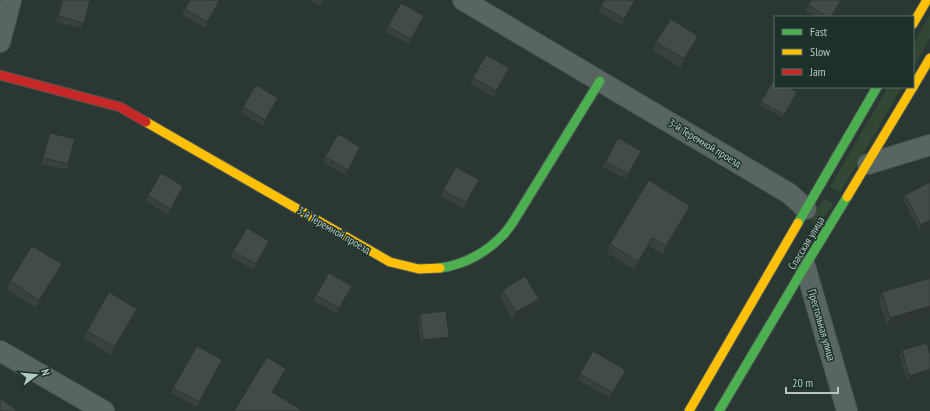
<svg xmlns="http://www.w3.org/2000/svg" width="930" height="411" viewBox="0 0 930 411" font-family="'PT Sans Narrow',sans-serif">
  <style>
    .green { fill: #334734 }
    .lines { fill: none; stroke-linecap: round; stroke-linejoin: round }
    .street-casing { stroke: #4a5451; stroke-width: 22 }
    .fast-casing { stroke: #4a5451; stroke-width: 11 }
    .slow-casing { stroke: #4a5451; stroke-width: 11 }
    .jam-casing { stroke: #4a5451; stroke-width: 11 }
    .street { stroke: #596561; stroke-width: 20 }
    .fast { stroke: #4caf50; stroke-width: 9 }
    .slow { stroke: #ffc107; stroke-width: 9 }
    .jam { stroke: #c62828; stroke-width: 9 }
    .wall { fill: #38413e }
    .shaded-wall { fill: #2e3532 }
    .building { fill: #414c48; stroke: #2e3532 }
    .labels { text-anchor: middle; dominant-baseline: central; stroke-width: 3; stroke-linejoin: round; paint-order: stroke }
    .street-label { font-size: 11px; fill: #b4c8c2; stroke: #1d312b }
  </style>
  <rect width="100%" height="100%" fill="#2a3733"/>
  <!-- green -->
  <g class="green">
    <path d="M930,15V38L913,68V44Z"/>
    <path d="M888,87H902L840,193L830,187Z"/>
    <path d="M824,198L834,204L817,226L813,223L812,218Z"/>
  </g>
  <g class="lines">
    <defs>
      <g id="street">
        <path d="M463,0L790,194L806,209"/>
        <path d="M0,42L11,0"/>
        <path d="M868,164L930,145"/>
        <path d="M805,266L847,411"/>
        <path d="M0,351L104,411"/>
      </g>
      <g id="fast">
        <path d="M798,223L877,87"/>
        <path d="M440,268C464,265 487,252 503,235C507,231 510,226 513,222L600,81"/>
        <path d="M719,411L805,266L847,197"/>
      </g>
      <g id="slow">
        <path d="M913,24L927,0"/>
        <path d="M913,87L930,58"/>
        <path d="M146,122L390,262L419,269L440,268"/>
        <path d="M847,197L913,87"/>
        <path d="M689,411L798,223"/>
      </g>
      <path id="jam" d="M0,75L120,107L146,122"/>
    </defs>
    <!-- street casing -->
    <use href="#street" class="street-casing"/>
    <!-- fast casing -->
    <use href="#fast" class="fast-casing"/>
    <!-- slow casing -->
    <use href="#slow" class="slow-casing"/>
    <!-- jam casing -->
    <use href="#jam" class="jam-casing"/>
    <!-- street -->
    <use href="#street" class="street"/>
    <!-- fast -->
    <use href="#fast" class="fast"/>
    <!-- slow -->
    <use href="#slow" class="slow"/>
    <!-- jam -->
    <use href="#jam" class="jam"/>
  </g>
  <!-- wall -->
  <g class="wall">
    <path d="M62,0H90L81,28L56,22Z"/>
    <path d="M310,0H323L320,6Z"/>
    <path d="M605,0H636L622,25L599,12L601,6Z"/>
    <path d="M811,0H842L833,17H816L806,11L808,5Z"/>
    <path d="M218,5L205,28L182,15L185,9Z"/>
    <path d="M424,16L422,22L409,44L386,32L388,26Z"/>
    <path d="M698,36L695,44L681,68L653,51L656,42Z"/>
    <path d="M509,68L507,74L494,97L471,84L473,78Z"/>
    <path d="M795,95L783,118L760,105L761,102Z"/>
    <path d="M278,98L276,103L263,126L241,113L243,107Z"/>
    <path d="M50,133L68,164L66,170L41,164Z"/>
    <path d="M360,147L358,153L345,175L323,162L325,157Z"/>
    <path d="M641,151L639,157L626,179L603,167L606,161Z"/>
    <path d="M183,186L181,192L168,215L146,201L148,196Z"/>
    <path d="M477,186L463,209L441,196L443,190Z"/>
    <path d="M905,195L930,225L919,230L903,200Z"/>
    <path d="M690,206L687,214L663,255L649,246L635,270L607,253L610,244Z"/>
    <path d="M269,241L267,247L254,270L231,257L233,251Z"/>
    <path d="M59,273L36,308L7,290L10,281Z"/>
    <path d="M930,278V313L887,326L879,301L882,292Z"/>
    <path d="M352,286L349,292L337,314L314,301L316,295Z"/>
    <path d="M503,290L539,299L536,307L513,320L500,298Z"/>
    <path d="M137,309L134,317L111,355L84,339L87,331Z"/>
    <path d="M420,314L449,337L447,343L421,346L418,320Z"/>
    <path d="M902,350L930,354L907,381L900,356Z"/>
    <path d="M220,366L197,407L171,393L173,388Z"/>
    <path d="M580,374L623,375L610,398L578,380Z"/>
  </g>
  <!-- shaded-wall -->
  <g class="shaded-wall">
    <path d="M220,0L218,5L205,28L207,22Z"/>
    <path d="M635,0H636L635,2L622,25L624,19Z"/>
    <path d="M841,0H842L841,1L833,17H831Z"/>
    <path d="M424,16L422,22L409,44L411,39Z"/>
    <path d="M698,36L695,44L681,68L684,59Z"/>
    <path d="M509,68L507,74L494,97L496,91Z"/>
    <path d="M278,98L276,103L263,126L265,120Z"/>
    <path d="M360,147L358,153L345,175L348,170Z"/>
    <path d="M641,151L639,157L626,179L628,174Z"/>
    <path d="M479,180L477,186L463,209L466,203Z"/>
    <path d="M183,186L181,192L168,215L171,209Z"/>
    <path d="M690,206L687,214L663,255L666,246Z"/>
    <path d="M930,220V225L919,230L921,225Z"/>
    <path d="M652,238L649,246L635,270L638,262Z"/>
    <path d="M269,241L267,247L254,270L256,264Z"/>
    <path d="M62,264L59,273L36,308L39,300Z"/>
    <path d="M352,286L349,292L337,314L339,308Z"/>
    <path d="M539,299L536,307L513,320L516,312Z"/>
    <path d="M930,306V313L887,326L890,318Z"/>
    <path d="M137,309L134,317L111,355L114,347Z"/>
    <path d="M449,337L447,343L421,346L423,340Z"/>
    <path d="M222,360L220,366L197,407L199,402Z"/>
    <path d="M286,369L285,372L271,395L272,392Z"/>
    <path d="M930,369V374L907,381L909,376Z"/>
    <path d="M626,370L623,375L610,398L612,393Z"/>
  </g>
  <!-- building -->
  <g class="building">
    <path d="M63,0H90L84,23L58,16Z"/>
    <path d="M190,0H220L207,22L185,9Z"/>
    <path d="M605,0H635L624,19L601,6Z"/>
    <path d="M811,0H841L831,17H828L808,5Z"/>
    <path d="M401,3L424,16L411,39L388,26Z"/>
    <path d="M671,19L698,36L684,59L656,42Z"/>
    <path d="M486,55L509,68L496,91L473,78Z"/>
    <path d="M774,79L775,80V87H788L797,92L784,115L761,102Z"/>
    <path d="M256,85L278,98L265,120L243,107Z"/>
    <path d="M50,133L75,139L68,164L43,158Z"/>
    <path d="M338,134L360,147L348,170L325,157Z"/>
    <path d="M618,138L641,151L628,174L606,161Z"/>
    <path d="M456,167L479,180L466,203L443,190Z"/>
    <path d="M161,173L183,186L171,209L148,196Z"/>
    <path d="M649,180L690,206L666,246L652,238L638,262L610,244Z"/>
    <path d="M930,182V220L921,225L905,195Z"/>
    <path d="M247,228L269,241L256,264L233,251Z"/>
    <path d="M32,246L62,264L39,300L10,281Z"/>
    <path d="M329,273L352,286L339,308L316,295Z"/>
    <path d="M525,276L539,299L516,312L503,290Z"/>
    <path d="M930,278V306L890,318L882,292Z"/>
    <path d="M109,292L137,309L114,347L87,331Z"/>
    <path d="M446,311L449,337L423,340L420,314Z"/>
    <path d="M927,343L930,354V369L909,376L902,350Z"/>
    <path d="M197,346L222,360L199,402L173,388Z"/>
    <path d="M593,351L626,370L612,393L580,374Z"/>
    <path d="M267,357L286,369L272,392L303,411H234Z"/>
    <path d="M0,398L18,411H0Z"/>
  </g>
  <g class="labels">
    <!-- street labels -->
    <g class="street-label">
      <text transform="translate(705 143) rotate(31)">3-й Теремной проезд</text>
      <text transform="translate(334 230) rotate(30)">3-й Теремной проезд</text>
      <text transform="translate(806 243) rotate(-59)">Спасская улица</text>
      <text transform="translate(822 325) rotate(74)">Престольная улица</text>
    </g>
  </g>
  <!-- legend -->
  <rect x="774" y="16" width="140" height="72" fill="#1d312b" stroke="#596d67"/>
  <rect x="782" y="29" width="20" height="6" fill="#4caf50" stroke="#596d67"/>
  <text x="810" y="36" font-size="12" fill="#b4c8c2">Fast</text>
  <rect x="782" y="49" width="20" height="6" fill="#ffc107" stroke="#596d67"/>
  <text x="810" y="56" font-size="12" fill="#b4c8c2">Slow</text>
  <rect x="782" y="69" width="20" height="6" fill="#c62828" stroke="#596d67"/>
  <text x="810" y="76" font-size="12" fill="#b4c8c2">Jam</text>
  <!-- north arrow -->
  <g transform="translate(36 375) rotate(74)" stroke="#1d312b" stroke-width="3" paint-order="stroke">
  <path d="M0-3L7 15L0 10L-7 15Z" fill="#b4c8c2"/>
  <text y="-6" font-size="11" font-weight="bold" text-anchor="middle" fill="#b4c8c2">N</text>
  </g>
  <!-- scale -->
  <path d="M786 387v6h52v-6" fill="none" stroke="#b4c8c2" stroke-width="2"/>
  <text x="792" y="387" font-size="12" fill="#b4c8c2" stroke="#1d312b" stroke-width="3" paint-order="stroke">20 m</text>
</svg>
